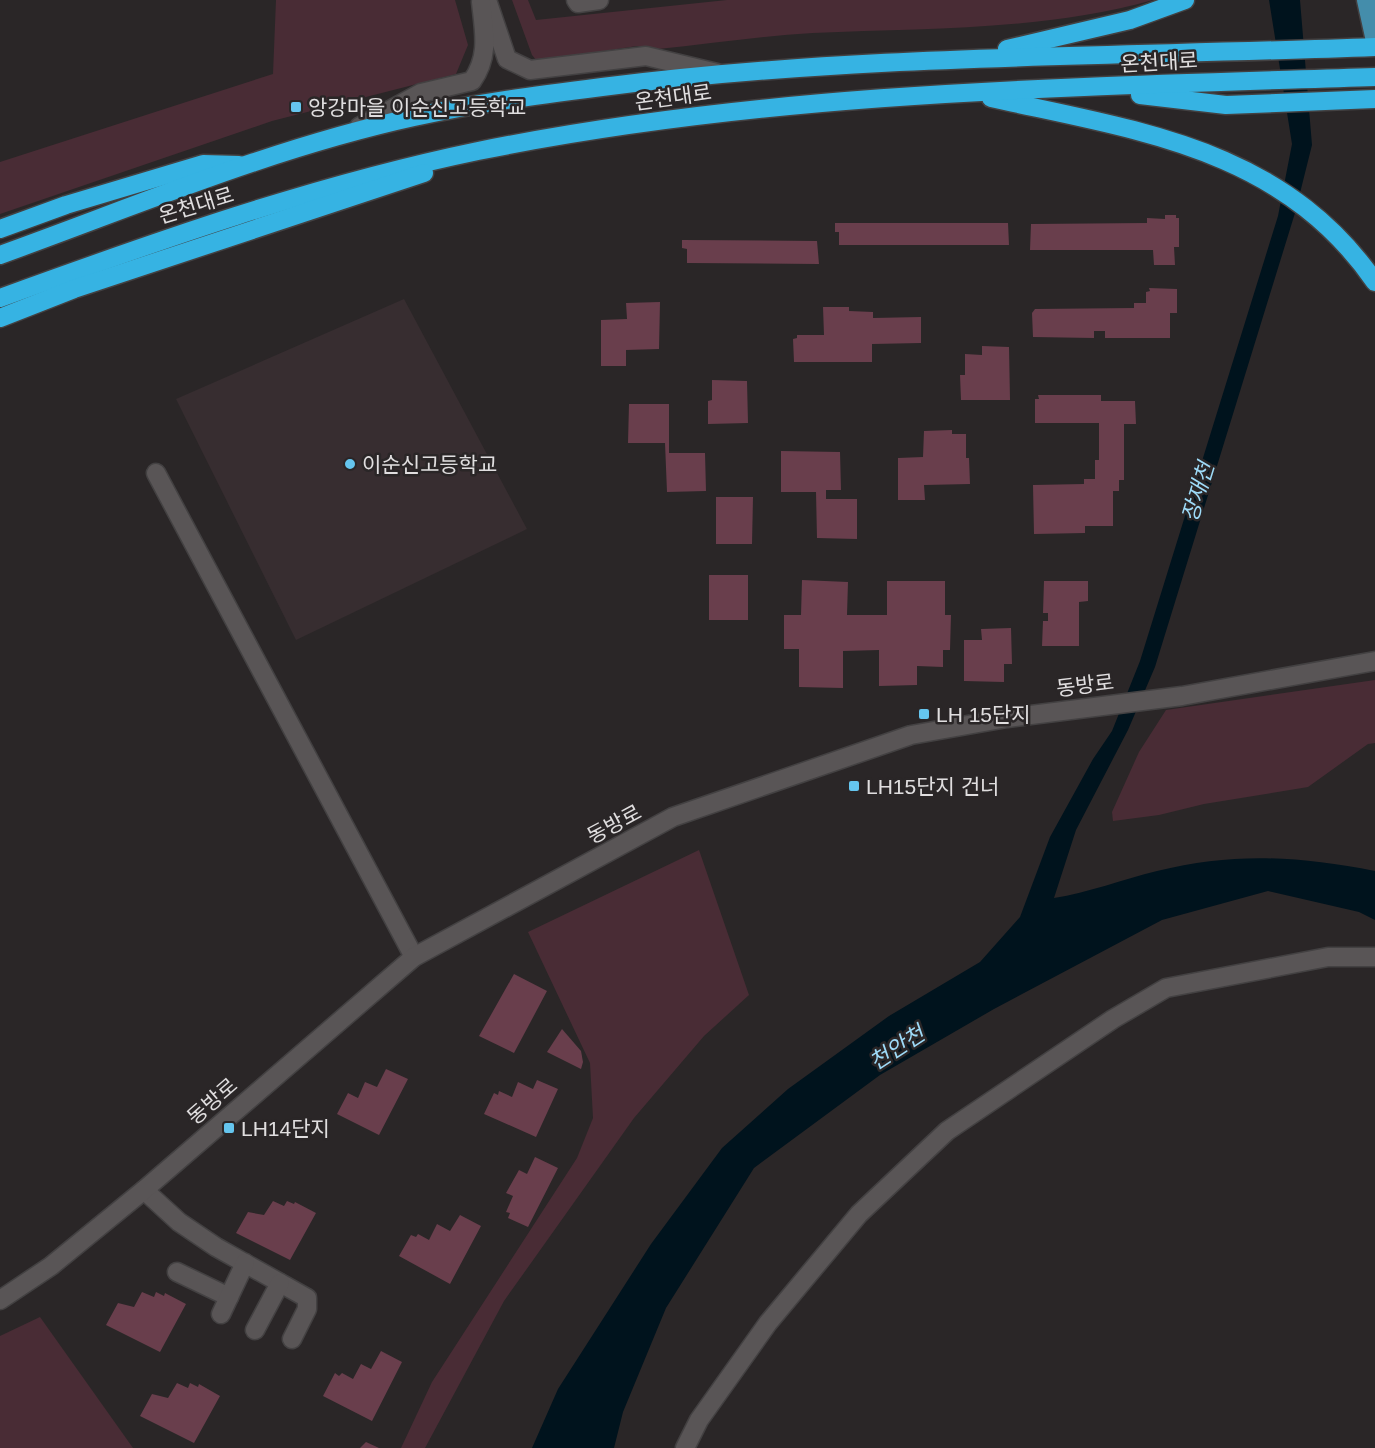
<svg xmlns="http://www.w3.org/2000/svg" width="1375" height="1448" viewBox="0 0 1375 1448" font-family="Arial,'Noto Sans KR',sans-serif">
  <style>
    .built { fill: #372d30 }
    .green { fill: #492c35 }
    .water { fill: #00131d }
    .building { fill: #693e4c }
    .lines { fill: none; stroke-linecap: round; stroke-linejoin: round }
    .minor-casing { stroke: #434142; stroke-width: 21 }
    .major-casing { stroke: #434142; stroke-width: 21 }
    .highway-casing { stroke: #434142; stroke-width: 21 }
    .minor { stroke: #595556; stroke-width: 18 }
    .major { stroke: #448dab; stroke-width: 18 }
    .highway { stroke: #36b3e3; stroke-width: 18 }
    .poi-dot { fill: #65c5ee; stroke: #2a2627; stroke-width: 2 }
    .labels { text-anchor: middle; dominant-baseline: central; stroke-width: 5; stroke-linejoin: round; paint-order: stroke }
    .street-label { font-size: 21px; fill: #e0dedf; stroke: #2a2627 }
    .poi-label { font-size: 21px; fill: #e0dedf; stroke: #2a2627; text-anchor: start }
    .water-label { font-size: 22px; font-style: italic; fill: #9edbf8; stroke: #2a2627 }
  </style>
  <rect width="100%" height="100%" fill="#2a2627"/>
  <!-- built -->
  <path class="built" d="M404,299L527,529L296,640L176,399Z"/>
  <!-- green -->
  <g class="green">
    <path d="M276,0H455L468,45L456,74L272,121L0,214V162L273,74Z"/>
    <path d="M512,0H528L536,20L727,0H1153C1042,31 927,28 813,33C761,36 709,44 658,49L637,46L537,61L532,55Z"/>
    <path d="M1375,680V743L1368,744L1308,787L1204,804L1159,815L1113,821L1112,812L1139,752L1166,710Z"/>
    <path d="M699,850L749,995L704,1036L634,1118L504,1301L425,1448H401L432,1382L577,1158L593,1118L590,1063L528,932Z"/>
    <path d="M40,1317L133,1448H0V1336Z"/>
  </g>
  <!-- water -->
  <path class="water" d="M1269,0H1300L1312,145L1295,213L1155,667L1128,730L1076,830L1054,898C1088,893 1123,879 1157,871C1234,852 1297,856 1375,871V920L1359,912L1268,891L1162,920L994,1009L880,1075L754,1168L666,1308L623,1412L614,1448H532L558,1389L651,1244L722,1148L788,1089L889,1016L980,962L1020,917L1050,837L1093,759L1112,731L1140,661L1278,216L1292,144Z"/>
  <!-- building -->
  <g class="building">
    <path d="M1165,215H1176V218H1179V247H1174L1175,265H1154L1153,250H1030L1031,224L1147,223V218L1165,219Z"/>
    <path d="M835,223H1008L1009,245H839V232H835Z"/>
    <path d="M682,240L817,241L819,264L687,263V249L682,248Z"/>
    <path d="M1149,288L1177,289V313H1170V338H1105V331H1094V338L1033,337L1032,313L1035,309L1134,308V303H1146V292L1150,291Z"/>
    <path d="M660,302L659,349L626,350V366H601V320L627,319L626,303Z"/>
    <path d="M823,307H849V311L873,312V318L921,317V343L872,344V362H794L793,339L797,338V335H824Z"/>
    <path d="M982,346L1009,347L1010,400H961L960,375H965V354L982,355Z"/>
    <path d="M712,380L747,381L748,423L708,424V401L712,400Z"/>
    <path d="M1038,395H1101V401H1135L1136,424H1124V480H1119V491H1113V526H1085V533L1034,534L1033,485L1084,484V479H1095V460H1099V423H1035V399H1039Z"/>
    <path d="M629,404H669V453H705L706,491L667,492L665,443H628Z"/>
    <path d="M952,430V434H966V458H969L970,484L924,485L925,500H898V458L923,457L924,431Z"/>
    <path d="M781,451L840,452L841,490H826V499H857V539L817,538L816,492H781Z"/>
    <path d="M716,497H753L752,544H716Z"/>
    <rect x="709" y="575" width="39" height="45"/>
    <path d="M802,580L848,582L847,615H887V581H945V615H951L950,650H943V667L917,666V685L879,686V650L843,651V688L799,687V649H784V615H801Z"/>
    <path d="M1044,581H1088V601L1079,602V646H1042L1043,621H1048V613H1043Z"/>
    <path d="M1011,628L1012,664H1004V682L964,681V640H982L981,629Z"/>
    <path d="M514,974L547,991L514,1053L479,1036Z"/>
    <path d="M562,1029L581,1051L583,1062L581,1069L547,1052Z"/>
    <path d="M386,1069L408,1079L379,1135L337,1114L348,1093L358,1098L365,1082L377,1087Z"/>
    <path d="M537,1080L558,1089L536,1137L484,1114L494,1093L498,1095L499,1091L512,1097L518,1082L533,1089Z"/>
    <path d="M535,1157L558,1168L528,1227L508,1218L510,1213L506,1212L513,1196L506,1193L519,1170L527,1174Z"/>
    <path d="M273,1201L284,1206L287,1201L294,1204L295,1202L316,1213L290,1260L236,1233L248,1212L264,1215Z"/>
    <path d="M460,1215L481,1226L450,1284L399,1256L411,1235L416,1237L418,1234L429,1240L437,1224L450,1231Z"/>
    <path d="M142,1292L154,1297L156,1292L164,1296L165,1293L186,1304L160,1352L106,1325L118,1303L134,1307Z"/>
    <path d="M381,1351L402,1362L372,1421L323,1396L335,1373L339,1376L342,1373L353,1379L361,1364L371,1369Z"/>
    <path d="M177,1383L188,1388L190,1383L198,1387L199,1384L220,1396L194,1443L140,1416L152,1394L168,1398Z"/>
    <path d="M366,1442L379,1448H360Z"/>
  </g>
  <g class="lines">
    <defs>
      <g id="minor">
        <path d="M487,0L507,59L530,70L646,56L717,73"/>
        <path d="M576,0L578,3L599,0"/>
        <path d="M359,127L421,93L472,81C490,56 484,31 481,2"/>
        <path d="M156,473L414,957"/>
        <path d="M144,1190L179,1222L216,1247L307,1298V1309L292,1339"/>
        <path d="M177,1272L229,1297"/>
        <path d="M0,1300L51,1266L144,1190L414,957L673,817L911,735L1007,718L1182,696L1375,661"/>
        <path d="M221,1314L245,1263"/>
        <path d="M255,1330L280,1283"/>
        <path d="M685,1448L699,1420L768,1323L859,1214L947,1131L1113,1019L1166,988L1328,957H1375"/>
      </g>
      <path id="major" d="M1366,0L1375,41"/>
      <g id="highway">
        <path d="M1007,49L1130,20L1185,0"/>
        <path d="M1140,95L1226,105L1375,99"/>
        <path d="M991,98C1139,131 1282,148 1375,282"/>
        <path d="M0,229L66,205L203,164L239,165"/>
        <path d="M0,255C136,206 272,148 414,117C476,103 539,95 602,87C859,54 1117,57 1375,47"/>
        <path d="M0,298C157,241 314,185 478,151C773,91 1075,87 1375,77"/>
        <path d="M0,318L74,289L424,173"/>
      </g>
    </defs>
    <!-- minor casing -->
    <use href="#minor" class="minor-casing"/>
    <!-- major casing -->
    <use href="#major" class="major-casing"/>
    <!-- highway casing -->
    <use href="#highway" class="highway-casing"/>
    <!-- minor -->
    <use href="#minor" class="minor"/>
    <!-- major -->
    <use href="#major" class="major"/>
    <!-- highway -->
    <use href="#highway" class="highway"/>
  </g>
  <!-- markers -->
  <g class="poi-dot">
    <rect x="290" y="101" width="12" height="12" rx="3"/>
    <circle cx="350" cy="464" r="6"/>
    <rect x="918" y="708" width="12" height="12" rx="3"/>
    <rect x="848" y="780" width="12" height="12" rx="3"/>
    <rect x="223" y="1122" width="12" height="12" rx="3"/>
  </g>
  <g class="labels">
    <!-- street labels -->
    <g class="street-label">
      <text transform="translate(1159 62) rotate(-3)">온천대로</text>
      <text transform="translate(673 97) rotate(-8)">온천대로</text>
      <text transform="translate(196 205) rotate(-17)">온천대로</text>
      <text transform="translate(1085 685) rotate(-7)">동방로</text>
      <text transform="translate(614 824) rotate(-28)">동방로</text>
      <text transform="translate(212 1101) rotate(-41)">동방로</text>
    </g>
    <!-- poi labels -->
    <g class="poi-label">
      <text x="308" y="107">앙강마을 이순신고등학교</text>
      <text x="362" y="464">이순신고등학교</text>
      <text x="936" y="714">LH 15단지</text>
      <text x="866" y="786">LH15단지 건너</text>
      <text x="241" y="1128">LH14단지</text>
    </g>
    <!-- water labels -->
    <g class="water-label">
      <text transform="translate(1198 492) rotate(-73)">장재천</text>
      <text transform="translate(897 1048) rotate(-33)">천안천</text>
    </g>
  </g>
</svg>
